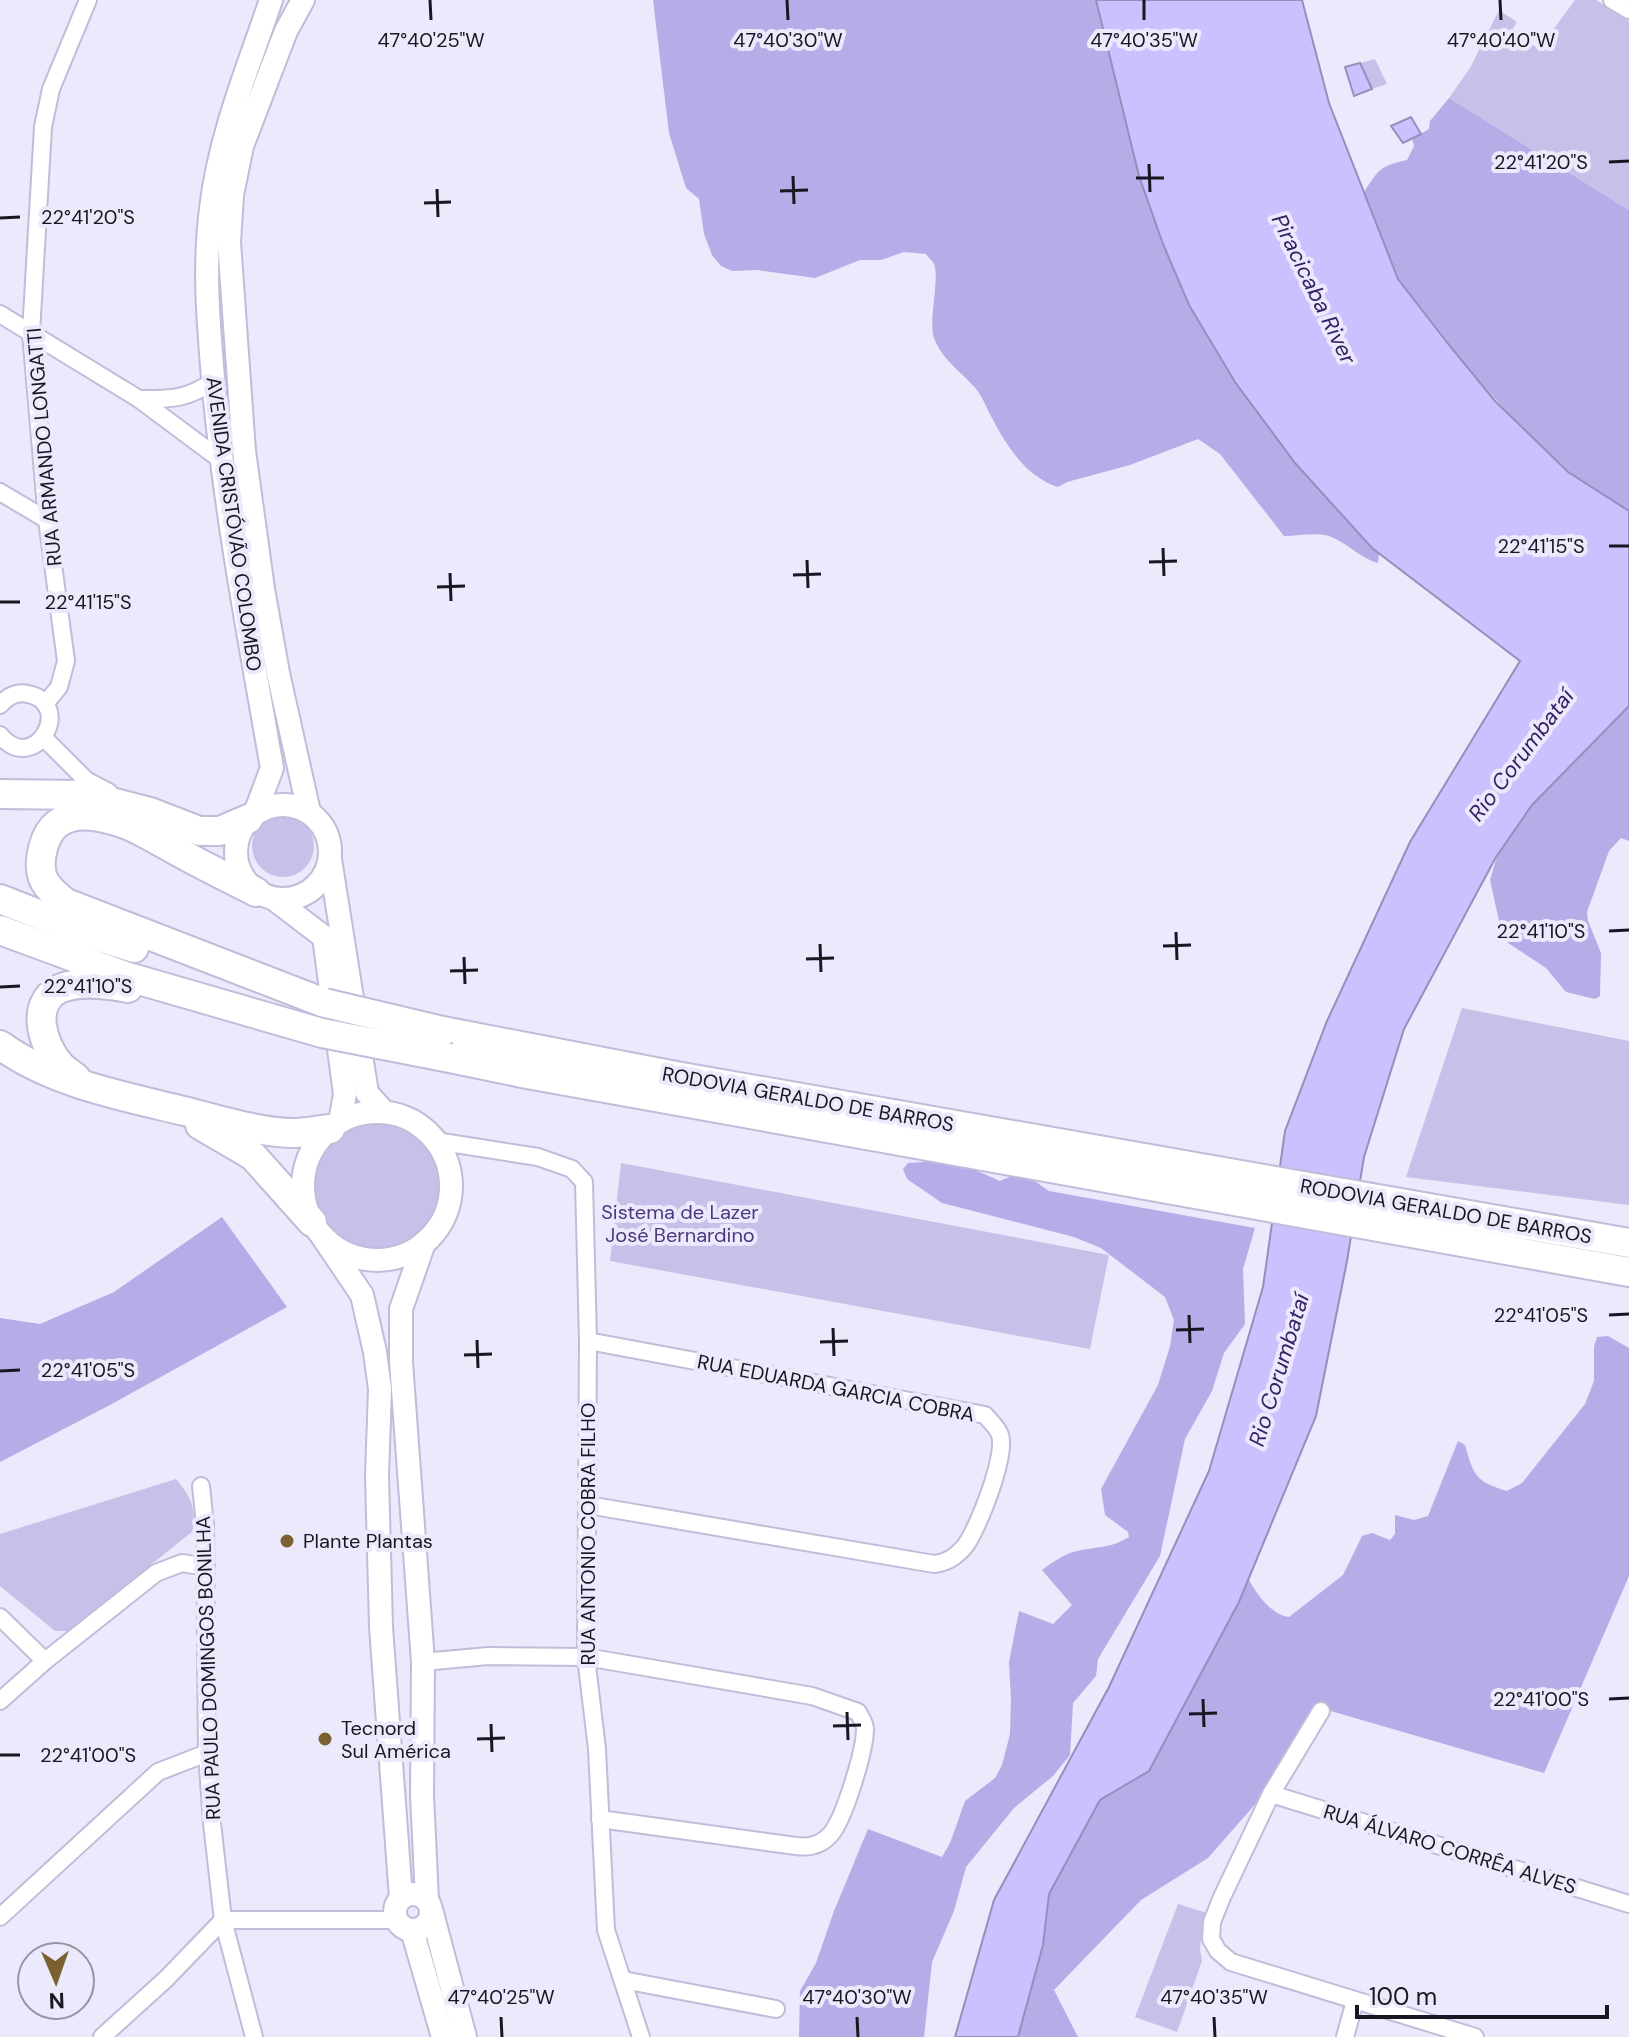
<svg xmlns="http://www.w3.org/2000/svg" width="1629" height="2037" viewBox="0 0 1629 2037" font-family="'DM Sans',sans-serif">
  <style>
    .green { fill: #c7c1e9 }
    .forest { fill: #b7ace7 }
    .water { fill: #ccc1fe; stroke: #968ebb; stroke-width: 2 }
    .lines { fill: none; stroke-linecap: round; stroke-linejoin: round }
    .street-casing { stroke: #c0bcd9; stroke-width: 20 }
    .secondary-casing { stroke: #c0bcd9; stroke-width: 26 }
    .highway-casing { stroke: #c0bcd9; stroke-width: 32 }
    .street { stroke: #fff; stroke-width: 16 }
    .secondary { stroke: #fff; stroke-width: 22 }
    .highway { stroke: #fff; stroke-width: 28 }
    .highway-bridge-casing { stroke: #c0bcd9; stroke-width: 32; stroke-linecap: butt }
    .highway-bridge { stroke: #fff; stroke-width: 28 }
    .ticks { fill: none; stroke: #181620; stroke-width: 3 }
    .poi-dot { fill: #796132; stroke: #ebe9fb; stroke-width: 3 }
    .labels { text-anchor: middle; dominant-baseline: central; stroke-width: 8; stroke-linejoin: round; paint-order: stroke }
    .street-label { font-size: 20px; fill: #181620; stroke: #ebe9fb }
    .park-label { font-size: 20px; fill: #4b387e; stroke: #ebe9fb }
    .poi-label { font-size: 20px; fill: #181620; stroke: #ebe9fb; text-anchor: start }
    .water-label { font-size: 22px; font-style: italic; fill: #362165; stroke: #ebe9fb }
    .ticks-label { font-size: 20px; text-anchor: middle; fill: #181620; stroke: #ebe9fb; stroke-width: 8; stroke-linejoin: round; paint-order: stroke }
  </style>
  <rect width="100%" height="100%" fill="#ebe9fb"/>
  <!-- green -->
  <g class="green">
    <path d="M1575,0H1596L1629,21V210L1449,98L1470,68L1499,10L1517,22L1511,31L1539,49Z"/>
    <path d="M1375,59L1387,84L1372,89L1360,63Z"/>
    <circle cx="283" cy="846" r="31"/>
    <path d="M1462,1008L1629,1041V1205L1406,1177Z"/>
    <circle cx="377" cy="1187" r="63"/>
    <path d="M621,1163L1109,1255L1090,1349L610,1261Z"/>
    <path d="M176,1479C191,1497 196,1508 193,1531L68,1631H55L0,1586V1534Z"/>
    <path d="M1178,1904L1207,1913L1202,1929L1200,1949L1202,1961L1177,2032L1135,2017Z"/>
  </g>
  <!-- forest -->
  <g class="forest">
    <path d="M653,0H1130L1380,543L1378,563C1359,558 1345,540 1325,535C1313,533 1297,536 1284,536L1220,454L1198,439L1130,465L1067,482L1058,487C1025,476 1007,446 992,418C987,409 983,398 977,390C963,373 942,360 934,338C928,321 940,279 934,264C932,260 928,258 926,254L904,252L881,260H860L815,278L756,270L732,271L721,266L712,255L704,234L699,199L686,188L669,133Z"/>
    <path d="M1449,98L1629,210V511L1568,472L1505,410L1461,360L1398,279L1364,192C1379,169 1380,166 1407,160L1414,146L1412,139L1429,129L1430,121Z"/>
    <path d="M1629,699V841L1621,838L1609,851L1587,912L1588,921L1601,953L1600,996L1595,999L1566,992L1546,968L1508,943L1501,930L1490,880L1509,815Z"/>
    <path d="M953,1160L1000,1181C1024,1169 1029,1178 1049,1191L1255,1228L1243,1269L1245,1324L1224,1353L1212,1391L1185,1439L1160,1556L1098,1659L1096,1676L1073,1703L1070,1755L1053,1776L1014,1808L966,1867L954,1911L932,1962L924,2037H799L800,1991L816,1963L834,1911L868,1829L942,1857L950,1843L965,1801L995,1778L1002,1765L1010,1734L1011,1700L1009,1662L1019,1611L1053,1624L1072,1605L1042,1570C1053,1562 1064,1554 1077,1551C1098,1546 1110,1549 1129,1537L1128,1532L1105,1515L1101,1489L1158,1385L1170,1346L1174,1320L1165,1297L1101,1248L1074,1237L942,1203L907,1179L903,1169L908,1163Z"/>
    <path d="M222,1217L287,1307L110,1405L0,1462V1318L40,1324L114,1292Z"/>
    <path d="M1608,1336L1629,1348V1576L1544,1773L1317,1707L1258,1801L1208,1858L1141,1900L1054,1990L1078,2037H1017L1018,1935L1238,1557C1246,1577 1265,1614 1289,1617L1343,1575L1362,1536L1372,1533L1390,1540L1395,1534V1515L1414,1520L1428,1516L1458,1441L1465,1445C1474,1476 1475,1481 1507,1491L1522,1483L1585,1404L1594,1381V1347L1597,1337Z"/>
  </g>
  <!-- water -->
  <g class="water">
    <path d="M1096,0H1302L1329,103L1398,279L1449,345L1495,401L1568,472L1629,511V706L1532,805L1496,857L1404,1029L1364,1157L1347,1261L1316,1416L1239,1602L1149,1771L1100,1800L1049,1894L1043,1945L1018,2037H955L994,1900L1109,1687L1209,1471L1263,1287L1285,1131L1327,1021L1410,842L1520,661L1372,548L1295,463L1235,382L1189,305L1163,244L1139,176Z"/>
    <path d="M1360,63L1372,89L1354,96L1345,67Z"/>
    <path d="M1411,117L1421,134L1403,143L1391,126Z"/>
  </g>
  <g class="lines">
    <defs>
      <g id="street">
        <path d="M1612,0L1629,10"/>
        <path d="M0,314L139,399L221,460"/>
        <path d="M139,399C169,399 187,400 213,381"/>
        <path d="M0,492L47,520"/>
        <path d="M45,704L59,687L66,661L47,520L31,333L43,127L51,89L88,0"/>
        <path d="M0,705C7,697 16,691 28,694C76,704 34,777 0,735"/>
        <path d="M44,738L86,780L109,792"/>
        <path d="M436,1141L538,1157L572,1169L584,1182L588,1341L586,1657L597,1749L606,1930L641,2037"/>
        <path d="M201,1486L205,1525L207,1753L212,1823L223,1920L254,2037"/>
        <path d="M588,1505L934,1564C946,1563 956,1557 965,1546C978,1529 1007,1455 1000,1435C998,1428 990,1421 985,1415L588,1341"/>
        <path d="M0,1617L45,1661"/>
        <path d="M423,1662L488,1656L586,1657L812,1696L858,1712C861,1718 865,1723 865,1729C865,1750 844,1820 830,1835C821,1845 810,1848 796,1846L600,1819"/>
        <path d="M0,1701L45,1661L156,1573L182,1563L206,1567"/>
        <path d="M1321,1711L1271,1794L1222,1897L1212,1922L1211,1939L1218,1951L1231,1962L1475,2037"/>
        <path d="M1271,1794L1629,1904"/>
        <path d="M0,1917L158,1772L207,1753"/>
        <path d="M223,1920H397"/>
        <path d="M623,1980L776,2009"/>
        <path d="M102,2037L166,1979L223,1920"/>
        <path d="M1345,2037L1355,2001"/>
      </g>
      <g id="secondary">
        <path d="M303,0L286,31L242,146L232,195L229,242L244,451L263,589L278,673L309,812"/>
        <circle cx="283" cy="852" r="47"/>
        <path d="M255,813L272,768C250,642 226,517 214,390C209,329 203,270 211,209C219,137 248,68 271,0"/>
        <path d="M330,859L367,1093L384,1112"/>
        <path d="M274,899L324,937L345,1094L340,1122"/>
        <circle cx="377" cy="1186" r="74"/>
        <path d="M322,1236L362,1295L375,1352L380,1389L377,1476L381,1627L401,1898"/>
        <path d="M424,1243L401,1309V1362L423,1662L422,1795L427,1900"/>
        <circle cx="413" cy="1912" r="18"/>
        <path d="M432,1913L465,2037"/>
        <path d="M412,1930L443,2037"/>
      </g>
      <g id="highway">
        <path d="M0,794L84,795L150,812L199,831H220L248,819"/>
        <path d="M256,892C232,880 208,868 184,855C161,843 137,826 112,820C95,815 72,812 57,824C44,834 38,860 42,875C45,887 57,896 66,903L322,1002"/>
        <path d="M0,899L81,931L134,948"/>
        <path d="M0,930L125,976L322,1033"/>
        <path d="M443,1031L676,1076L1629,1243"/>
        <path d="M0,1045C52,1083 122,1096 184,1111C220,1120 256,1132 293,1133C305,1133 318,1130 330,1129"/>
        <path d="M450,1058L527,1074L1629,1272"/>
        <path d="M76,1078C71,1074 65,1070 61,1066C43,1047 29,1004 59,989C80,980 107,984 128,988"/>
        <path d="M200,1125L253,1156L312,1222"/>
      </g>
    </defs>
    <!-- street casing -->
    <use href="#street" class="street-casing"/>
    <!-- secondary casing -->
    <use href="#secondary" class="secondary-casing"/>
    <!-- highway casing -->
    <use href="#highway" class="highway-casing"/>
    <!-- street -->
    <use href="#street" class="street"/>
    <!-- secondary -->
    <use href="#secondary" class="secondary"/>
    <!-- highway -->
    <use href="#highway" class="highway"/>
    <defs>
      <g id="highway-bridge">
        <path d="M325,1003L443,1031"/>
        <path d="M322,1033L450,1058"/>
      </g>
    </defs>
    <!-- highway-bridge casing -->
    <use href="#highway-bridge" class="highway-bridge-casing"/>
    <!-- highway-bridge -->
    <use href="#highway-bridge" class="highway-bridge"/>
  </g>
  <!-- ticks -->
  <path class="ticks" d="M430,0L431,20M787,0L788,20M1144,0V20M1500,0L1501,20M1609,162L1629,161M1149,164L1150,192M793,176L794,204M1136,178H1164M437,189L438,217M780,191L808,190M424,203L451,202M0,218L20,217M1609,546H1629M1163,548L1164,576M807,560L808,588M1149,562L1177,561M450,573L451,601M793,575L821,574M437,587L465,586M0,602H20M1609,931L1629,930M1176,932L1177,960M820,944L821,972M1163,946L1191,945M464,957L465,984M806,959L834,958M450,971L478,970M0,987L20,986M1189,1315L1190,1343M1609,1315L1629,1314M833,1328L834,1356M1176,1330L1204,1329M477,1340L478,1368M820,1342L848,1341M464,1355L492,1354M0,1371L20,1370M1203,1699L1204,1727M1609,1699L1629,1698M847,1712L848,1740M1189,1714L1217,1713M491,1724L492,1752M833,1726L861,1725M477,1739L505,1738M0,1755H20M501,2017L502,2037M857,2017L858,2037M1214,2017L1215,2037"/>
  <!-- markers -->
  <g class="poi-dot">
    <circle cx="287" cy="1541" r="8"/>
    <circle cx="325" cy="1739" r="8"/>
  </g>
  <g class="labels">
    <!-- street labels -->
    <g class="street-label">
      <text transform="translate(44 447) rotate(-95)">RUA ARMANDO LONGATTI</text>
      <text transform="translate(234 524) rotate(82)">AVENIDA CRISTÓVÃO COLOMBO</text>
      <text transform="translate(808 1099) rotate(10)">RODOVIA GERALDO DE BARROS</text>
      <text transform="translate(1446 1211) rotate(10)">RODOVIA GERALDO DE BARROS</text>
      <text transform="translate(836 1388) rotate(11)">RUA EDUARDA GARCIA COBRA</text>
      <text transform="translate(588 1534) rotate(-90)">RUA ANTONIO COBRA FILHO</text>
      <text transform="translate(208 1668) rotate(-92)">RUA PAULO DOMINGOS BONILHA</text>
      <text transform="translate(1450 1849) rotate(17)">RUA ÁLVARO CORRÊA ALVES</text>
    </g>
    <!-- park labels -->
    <g class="park-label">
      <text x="680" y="1212">Sistema de Lazer<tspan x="680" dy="23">José Bernardino</tspan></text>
    </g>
    <!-- poi labels -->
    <g class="poi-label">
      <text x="303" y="1541">Plante Plantas</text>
      <text x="341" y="1728">Tecnord<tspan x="341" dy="23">Sul América</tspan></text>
    </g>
    <!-- water labels -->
    <g class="water-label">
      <text transform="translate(1314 289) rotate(64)">Piracicaba River</text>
      <text transform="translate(1521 755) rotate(-53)">Rio Corumbataí</text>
      <text transform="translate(1279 1370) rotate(-73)">Rio Corumbataí</text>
    </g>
  </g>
  <g class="ticks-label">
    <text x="431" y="47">47°40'25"W</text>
    <text x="788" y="47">47°40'30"W</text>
    <text x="1144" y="47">47°40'35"W</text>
    <text x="1501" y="47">47°40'40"W</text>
    <text x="1541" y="169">22°41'20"S</text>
    <text x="88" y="224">22°41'20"S</text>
    <text x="1541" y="553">22°41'15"S</text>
    <text x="88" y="609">22°41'15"S</text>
    <text x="1541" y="938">22°41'10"S</text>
    <text x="88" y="993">22°41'10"S</text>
    <text x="1541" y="1322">22°41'05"S</text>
    <text x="88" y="1377">22°41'05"S</text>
    <text x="1541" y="1706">22°41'00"S</text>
    <text x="88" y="1762">22°41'00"S</text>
    <text x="501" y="2004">47°40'25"W</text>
    <text x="857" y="2004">47°40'30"W</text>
    <text x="1214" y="2004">47°40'35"W</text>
  </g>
  <!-- north arrow -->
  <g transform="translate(56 1981) rotate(178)"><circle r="38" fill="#ebe9fb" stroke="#9795a3" stroke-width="2"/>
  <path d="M0-6L14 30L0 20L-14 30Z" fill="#796132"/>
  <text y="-12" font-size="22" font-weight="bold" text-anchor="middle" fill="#181620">N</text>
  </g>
  <!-- scale -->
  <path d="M1357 2005v12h250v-12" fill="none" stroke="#181620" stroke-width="4"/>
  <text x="1369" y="2005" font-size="24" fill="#181620" stroke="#ebe9fb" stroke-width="6" paint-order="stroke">100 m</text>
</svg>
